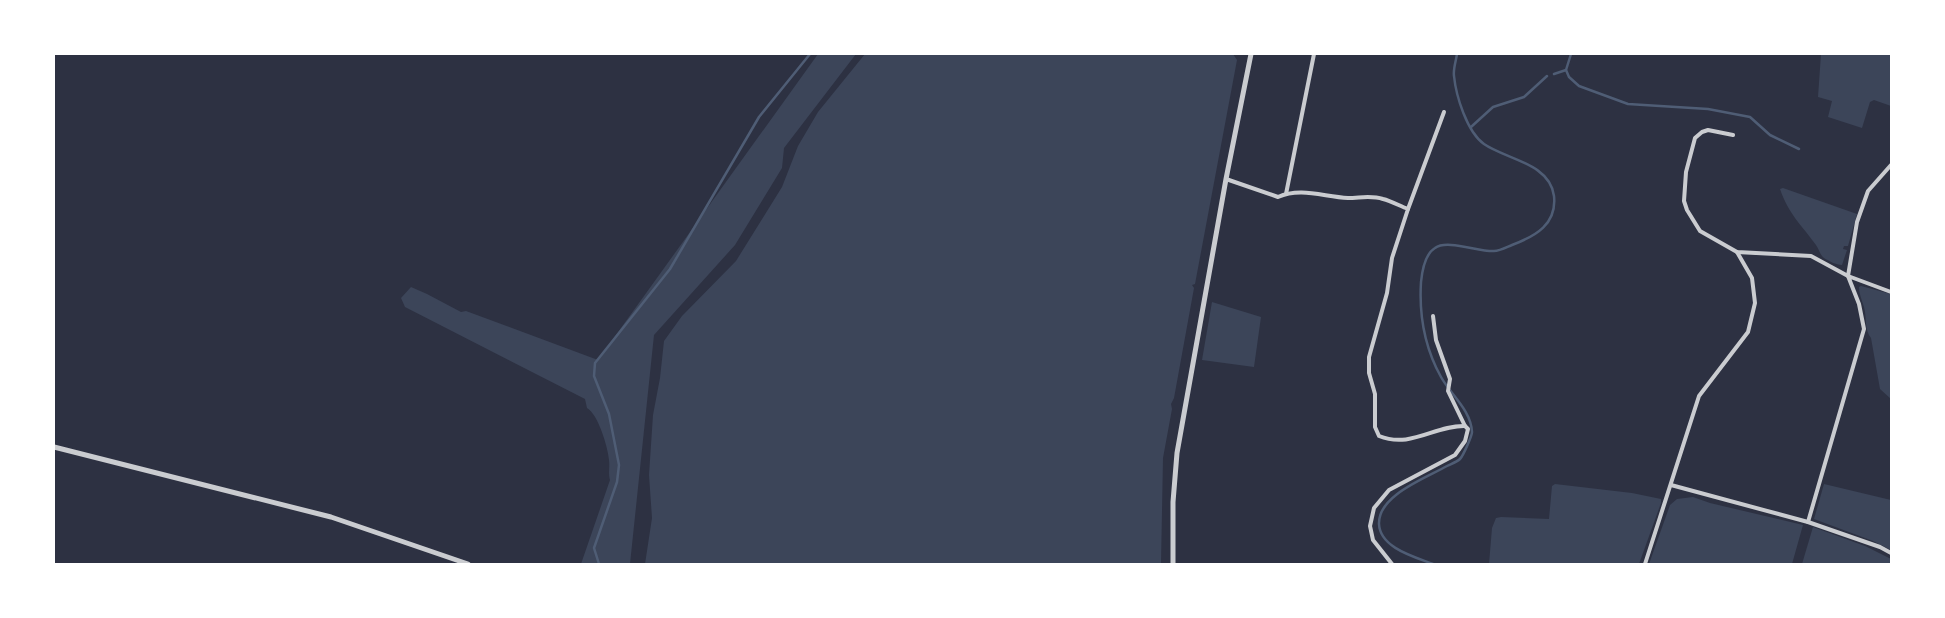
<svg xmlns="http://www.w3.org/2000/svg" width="1945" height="618" viewBox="0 0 1945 618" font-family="'Varela Round',sans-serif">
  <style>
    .green { fill: #3c4559 }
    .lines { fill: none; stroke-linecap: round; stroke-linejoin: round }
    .stream { stroke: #4f5d75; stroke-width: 2.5 }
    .minor { stroke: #caccd0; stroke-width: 4 }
    .tertiary { stroke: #caccd0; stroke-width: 5 }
  </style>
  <rect width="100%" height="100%" fill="#2d3142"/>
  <!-- green -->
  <g class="green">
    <path d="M818,54H856L784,148L782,168L735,245L654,335L630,564H581L610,480C608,473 610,467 609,460C608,447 598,414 587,408L585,399L405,307L401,298L411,287L427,294L461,312L466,311L598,360Z"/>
    <path d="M865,54H1233L1237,60L1195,284L1192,285L1194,288L1174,398L1171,404L1172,409L1163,458L1161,564H645L652,518L649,475L653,415L660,378L664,341L682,316L736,261L782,187L798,146L818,112Z"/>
    <path d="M1821,54H1891V106L1874,100L1870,102L1862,128L1828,117L1832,101L1818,97Z"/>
    <path d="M1783,188L1857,214L1848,246H1844L1843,249L1847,250L1842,265C1836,265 1829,261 1824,258C1820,255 1819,249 1816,245C1801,224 1789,215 1780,189Z"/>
    <path d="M1861,286L1891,294V399L1880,389L1871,338C1864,330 1867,317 1864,307C1862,300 1859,294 1859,287Z"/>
    <path d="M1212,302L1261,317L1254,367L1202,360Z"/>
    <path d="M1555,484L1632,493L1661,499V503L1639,564H1489L1492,528L1496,518L1501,517L1549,519L1552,486Z"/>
    <path d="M1824,484L1891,500V550L1873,541L1814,519Z"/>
    <path d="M1693,497L1710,503L1803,525L1792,564H1649L1670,505L1677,499Z"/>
    <path d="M1813,527L1865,546L1891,559V564H1802Z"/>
  </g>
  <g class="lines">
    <!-- stream -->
    <g class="stream">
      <path d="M1566,70L1569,77L1579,86L1628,104L1708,109L1750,117L1770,135L1799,149"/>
      <path d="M1554,74L1566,70L1571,54"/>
      <path d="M1471,127L1493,107L1524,97L1547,76"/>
      <path d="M599,564L594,548L617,482L619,465L609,414L594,376L595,363L670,269L759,117L810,54"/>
      <path d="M1433,564C1415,557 1380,548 1379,524C1378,495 1426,478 1447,466C1451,464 1457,462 1460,459C1463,456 1472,436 1472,432C1471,410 1451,395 1441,377C1425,348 1419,314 1421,282C1422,272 1425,254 1435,248C1447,239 1479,252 1494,251C1500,251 1507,247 1512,245C1536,236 1557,224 1554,196C1550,163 1505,159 1484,144C1467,132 1456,96 1454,76C1453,69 1456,61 1457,54"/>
    </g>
    <!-- minor -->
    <g class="minor">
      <path d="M1733,135L1708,130L1702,132L1695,138L1686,172L1684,201L1687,210L1700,231L1737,252L1811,256L1848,276L1857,222L1868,191L1891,165"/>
      <path d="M1226,179L1278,197C1301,187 1324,197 1348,198C1360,198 1371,195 1383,199C1391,201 1400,206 1408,209L1392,258L1387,293L1369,357V373L1375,394V427L1379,436C1411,449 1435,425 1465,426L1468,429L1465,441L1455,455L1389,490L1374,508L1370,526L1373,540L1392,564"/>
      <path d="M1286,194L1314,54"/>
      <path d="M1408,209L1444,112"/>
      <path d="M1433,316L1436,340L1450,379L1448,391L1465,426"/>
      <path d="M1671,485L1808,522L1880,547L1891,553"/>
      <path d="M1808,522L1864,329L1859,304L1848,276L1891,292"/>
      <path d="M1645,564L1699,396L1748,332L1755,303L1752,278L1737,252"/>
    </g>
    <!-- tertiary -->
    <g class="tertiary">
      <path d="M54,447L331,517L468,564"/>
      <path d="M1173,564V502L1177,453L1226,179L1251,54"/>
    </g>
  </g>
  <!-- border -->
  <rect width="1945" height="618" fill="none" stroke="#ffffff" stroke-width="110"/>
</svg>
